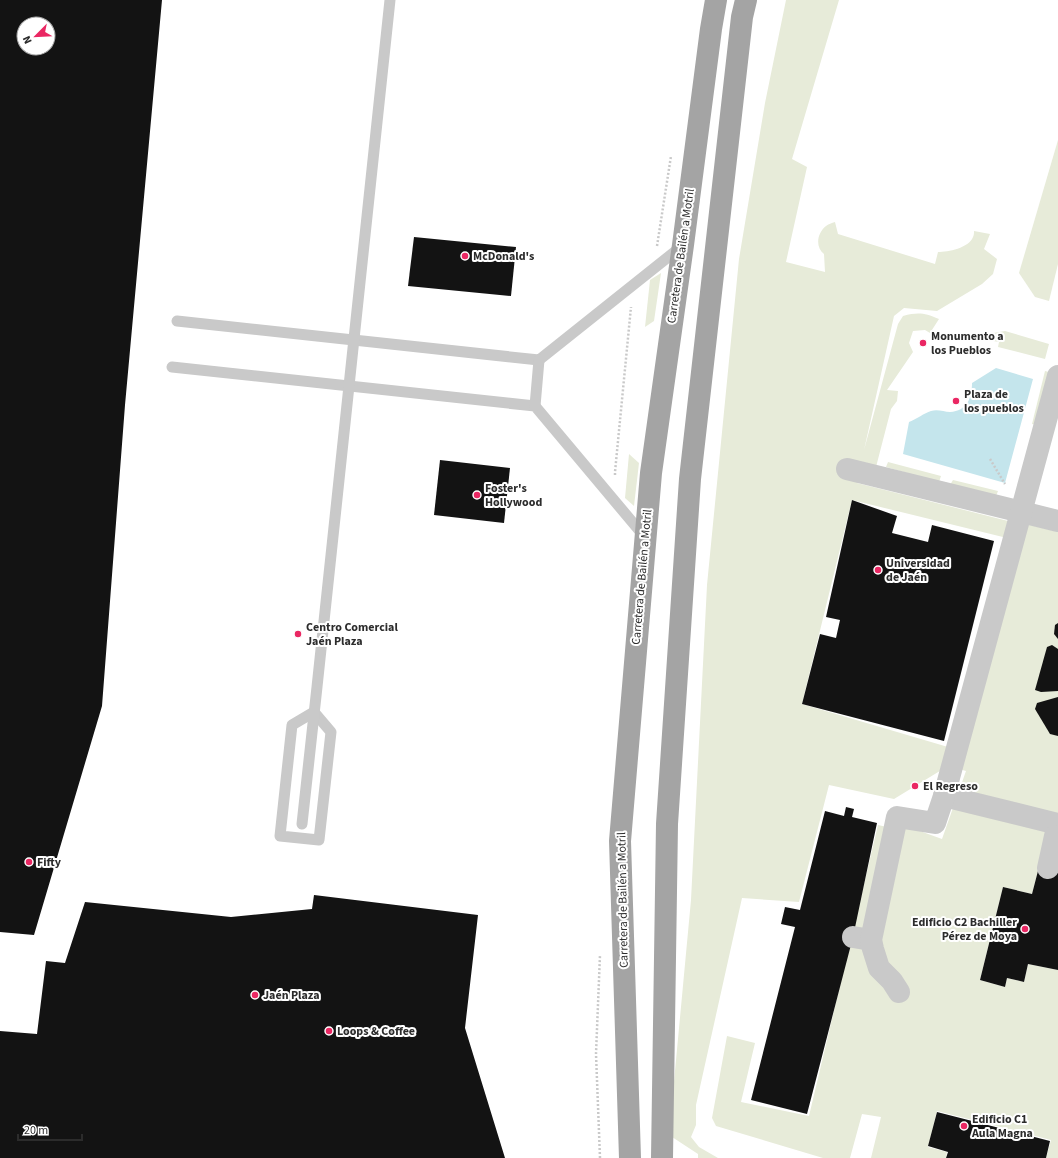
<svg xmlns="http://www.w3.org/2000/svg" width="1058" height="1158" viewBox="0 0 1058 1158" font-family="'Source Sans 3',sans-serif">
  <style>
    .green { fill: #e7ebd9 }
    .water { fill: #c4e5ec }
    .building { fill: #131313; fill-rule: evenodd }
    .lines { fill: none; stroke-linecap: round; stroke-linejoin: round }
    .path { stroke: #c9c9c9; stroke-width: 2.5; stroke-dasharray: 2 2; stroke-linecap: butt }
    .lane { stroke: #c9c9c9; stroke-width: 11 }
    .street { stroke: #c9c9c9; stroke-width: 22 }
    .primary { stroke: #a4a4a4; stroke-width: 22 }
    .poi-dot { fill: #ea2763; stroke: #fff; stroke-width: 1.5 }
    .labels { text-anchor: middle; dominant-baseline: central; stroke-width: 4; stroke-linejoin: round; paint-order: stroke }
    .poi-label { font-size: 12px; font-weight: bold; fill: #2c2c2c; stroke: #fff; text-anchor: start }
    .street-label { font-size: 12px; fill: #2c2c2c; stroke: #fff }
  </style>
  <rect width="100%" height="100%" fill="#fff"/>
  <!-- green -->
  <g class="green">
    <path d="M786,0H839L792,159L807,167L786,262L825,272L824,254C815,247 817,233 826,226C828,224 832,223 835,222L838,234L935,264L938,252C948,252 969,248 973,237C974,235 974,233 974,231L990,234L984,249L997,259L993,274L982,284L937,311L904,308L894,316L864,450L898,324L903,316C919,312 924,313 939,319L930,333L925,330L913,331L909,343L913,352L887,390L898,391L897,401L891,409L876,467L861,463L857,483L1012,522L1007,538L852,500L802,704L965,752L1027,524L1058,532V827L1039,867L1032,894L1003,887L980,980L1005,987L1007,978L1024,982L1028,964L1058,970V1158H1046L1051,1140L937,1111L928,1147L947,1152L946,1158H871L881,1117L862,1114L850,1158H823L716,1126L712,1118L727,1036L755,1043L741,1102L809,1116L878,825L887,827L906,826L942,839L966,771L948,766L894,799L829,785L799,902L742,898L696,1105V1125L691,1137L699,1147L718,1158H698V1154L669,1135L691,900L707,585L739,259L765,103Z"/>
    <path d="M1058,140V264L1049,301L1035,297L1019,273Z"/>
    <path d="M661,273L654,321L645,327L650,280Z"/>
    <path d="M1005,331L1049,344L1045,359L998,347L999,342L982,339V335Z"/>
    <path d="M1045,371L1049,372L1037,425L1032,424Z"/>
    <path d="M629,454L639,463L634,506L625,498Z"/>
    <path d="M888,462L941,476L939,482L886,467Z"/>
    <path d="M953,480L998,491L996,496L950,485Z"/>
  </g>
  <!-- water -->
  <path class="water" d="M996,368L1033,379L1005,483L903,454L909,422C917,419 924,413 931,411C938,409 944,412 950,412C967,411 972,398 972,383Z"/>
  <!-- building -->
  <g class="building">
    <path d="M0,0H162L125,405L102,706L34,935L0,932ZM24,24H48V48H24Z"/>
    <path d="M414,237L516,247L511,296L408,286Z"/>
    <path d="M440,460L510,468L504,523L434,515Z"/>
    <path d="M852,500L897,516L892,533L928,542L932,525L994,541L944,741L802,704L820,634L836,638L840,620L826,617Z"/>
    <path d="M1058,623V639L1054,634L1055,625Z"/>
    <path d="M1052,645L1058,649V691L1041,692L1035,690L1047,647Z"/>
    <path d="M1058,697V736L1050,734L1035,709L1037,703Z"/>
    <path d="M846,807L854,809L852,817L877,823L853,937L807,1114L751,1100L795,927L781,924L785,907L800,910L825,811L844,816Z"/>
    <path d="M1039,867L1058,871V970L1028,964L1024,982L1007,978L1005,987L980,980L1003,887L1032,894Z"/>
    <path d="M314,895L478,915L465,1028L505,1158H0V1031L37,1034L46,961L65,963L85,902L231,917L312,909Z"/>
    <path d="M937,1112L1050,1141L1046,1158H946L948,1152L928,1146Z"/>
  </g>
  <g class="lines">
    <!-- path -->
    <g class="path">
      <path d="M657,246L671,156"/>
      <path d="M990,459L1005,484"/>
      <path d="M615,475V472L631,307"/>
      <path d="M600,1158L596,1054L600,955"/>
    </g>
    <!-- lane -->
    <g class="lane">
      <path d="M177,321L539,360L682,246"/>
      <path d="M172,367L535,406L644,536"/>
      <path d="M535,406L539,360"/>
      <path d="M314,712L331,732L319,840L280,836L292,725Z"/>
      <path d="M302,824L317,687L390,0"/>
    </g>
    <!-- street -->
    <g class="street">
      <path d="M847,469L1058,521"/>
      <path d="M944,796L1058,824"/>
      <path d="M1048,868L1055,836L1058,837"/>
      <path d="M853,937L871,940"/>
      <path d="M899,992L892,981L879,968L873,949L871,940L897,817L935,823L944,796L1058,376"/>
    </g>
    <!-- primary -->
    <g class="primary">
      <path d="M630,1158L620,841L651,473L683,245L711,29L716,0"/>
      <path d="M662,1158L667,824L690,479L742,17L746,0"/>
    </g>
  </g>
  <!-- markers -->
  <g class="poi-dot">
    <circle cx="465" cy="256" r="4"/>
    <circle cx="923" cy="343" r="4"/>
    <circle cx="956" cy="401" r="4"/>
    <circle cx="477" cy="495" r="4"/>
    <circle cx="878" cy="570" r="4"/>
    <circle cx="298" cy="634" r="4"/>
    <circle cx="915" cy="786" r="4"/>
    <circle cx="29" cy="862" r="4"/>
    <circle cx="1025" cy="929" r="4"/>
    <circle cx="255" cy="995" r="4"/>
    <circle cx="329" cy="1031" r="4"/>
    <circle cx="964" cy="1126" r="4"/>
  </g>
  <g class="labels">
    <!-- poi labels -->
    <g class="poi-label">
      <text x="473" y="256">McDonald's</text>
      <text x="931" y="336">Monumento a<tspan x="931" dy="14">los Pueblos</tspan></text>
      <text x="964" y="394">Plaza de<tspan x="964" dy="14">los pueblos</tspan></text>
      <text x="485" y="488">Foster's<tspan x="485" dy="14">Hollywood</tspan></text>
      <text x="886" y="563">Universidad<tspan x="886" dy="14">de Jaén</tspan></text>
      <text x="306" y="627">Centro Comercial<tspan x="306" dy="14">Jaén Plaza</tspan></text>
      <text x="923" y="786">El Regreso</text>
      <text x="37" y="862">Fifty</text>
      <text x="1017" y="922" text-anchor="end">Edificio C2 Bachiller<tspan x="1017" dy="14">Pérez de Moya</tspan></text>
      <text x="263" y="995">Jaén Plaza</text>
      <text x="337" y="1031">Loops &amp; Coffee</text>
      <text x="972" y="1119">Edificio C1<tspan x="972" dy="14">Aula Magna</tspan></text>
    </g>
    <!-- street labels -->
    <g class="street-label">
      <text transform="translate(681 256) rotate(-82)">Carretera de Bailén a Motril</text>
      <text transform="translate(642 577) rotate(-85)">Carretera de Bailén a Motril</text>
      <text transform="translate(623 900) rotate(-91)">Carretera de Bailén a Motril</text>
    </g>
  </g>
  <!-- north arrow -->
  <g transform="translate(36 36) rotate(246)"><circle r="19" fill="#ffffff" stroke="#ababab"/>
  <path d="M0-3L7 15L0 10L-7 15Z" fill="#ea2763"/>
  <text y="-6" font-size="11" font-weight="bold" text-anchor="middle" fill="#2c2c2c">N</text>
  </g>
  <!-- scale -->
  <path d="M18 1134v6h64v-6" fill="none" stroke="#2c2c2c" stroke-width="2"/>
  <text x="24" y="1134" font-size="12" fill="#2c2c2c" stroke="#ffffff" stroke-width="3" paint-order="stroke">20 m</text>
</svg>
